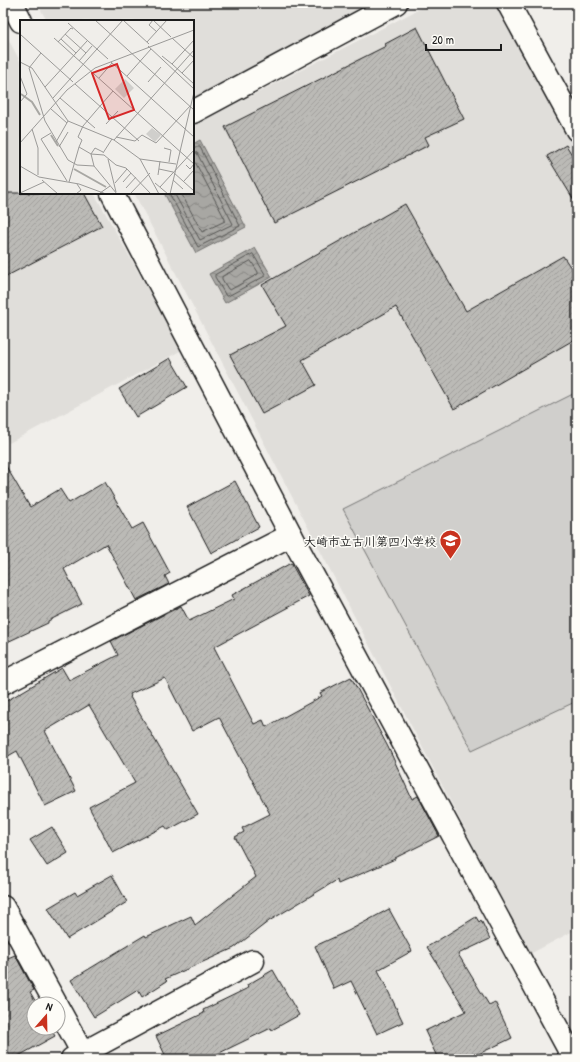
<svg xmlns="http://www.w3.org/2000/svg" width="580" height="1062" viewBox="0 0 580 1062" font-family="'Patrick Hand','Klee One',sans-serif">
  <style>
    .built { fill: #e0deda }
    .garden { fill: #d0cfcc; stroke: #767674 }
    .water { fill: url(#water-waves); stroke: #706f6d }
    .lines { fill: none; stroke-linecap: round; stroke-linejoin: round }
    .shore { stroke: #545452; stroke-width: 1 }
    .building { fill: url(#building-hatch); stroke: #1c1c1c }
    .minor-casing { stroke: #1c1c1c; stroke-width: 25 }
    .minor { stroke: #fdfcf7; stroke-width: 22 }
    .labels { text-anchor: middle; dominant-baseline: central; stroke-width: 3; stroke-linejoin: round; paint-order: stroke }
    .poi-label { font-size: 12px; font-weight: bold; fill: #1c1c1c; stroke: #fdfcf7; text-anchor: end }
    .inset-river { fill: none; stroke: #a8a7a3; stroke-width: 2 }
    .inset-road { fill: none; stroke: #9b9a98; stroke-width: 1 }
    .view { fill: #d62828; fill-opacity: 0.15; stroke: #d62828; stroke-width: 2 }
    .inset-edge { fill: none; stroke: #1c1c1c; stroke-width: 2 }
  </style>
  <defs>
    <pattern id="water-waves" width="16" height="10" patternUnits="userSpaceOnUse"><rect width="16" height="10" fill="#a8a7a3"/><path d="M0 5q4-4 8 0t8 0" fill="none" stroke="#888784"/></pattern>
    <pattern id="building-hatch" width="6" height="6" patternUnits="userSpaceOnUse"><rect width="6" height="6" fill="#bbbab6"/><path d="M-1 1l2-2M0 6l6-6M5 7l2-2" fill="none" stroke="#a09f9c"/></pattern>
  </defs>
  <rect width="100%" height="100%" fill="#f0eeea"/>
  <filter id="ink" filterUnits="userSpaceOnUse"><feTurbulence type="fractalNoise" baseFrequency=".025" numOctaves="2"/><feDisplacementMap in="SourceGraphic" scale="8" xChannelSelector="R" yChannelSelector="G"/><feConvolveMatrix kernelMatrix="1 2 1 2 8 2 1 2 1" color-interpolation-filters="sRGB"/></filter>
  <g filter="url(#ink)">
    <!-- built -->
    <g class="built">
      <path d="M37,3H377L193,98V21H47Z"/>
      <path d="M431,3H499L577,154V929L530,954L134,193H193V126Z"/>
      <path d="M5,33L21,63V193H94L182,350L9,443L3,432V34Z"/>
    </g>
    <!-- garden -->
    <path class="garden" d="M577,392V701L472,750L343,509Z"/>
    <!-- water -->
    <g class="water">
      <path d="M200,140L246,227L196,253L164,193H193V144Z"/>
      <path d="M255,248L272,277L225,303L209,274Z"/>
    </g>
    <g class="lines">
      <!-- shore -->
      <g class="shore">
        <path d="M169,193L198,247L240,226L200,147H193"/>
        <path d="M174,193L200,240L233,224L197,153L193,152"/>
        <path d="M181,193L202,232L225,221V219L193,158"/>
        <path d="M253,254L265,274V276L228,296H226L215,277V275Z"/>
        <path d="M251,261L258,272V274L230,290L228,289L222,279V277Z"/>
      </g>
    </g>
    <!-- building -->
    <g class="building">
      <path d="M417,27L464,119L425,137L429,145L274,223L225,127L386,46L385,44Z"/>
      <path d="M566,145L577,163V205L547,156Z"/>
      <path d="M3,193H84L102,226L3,278Z"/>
      <path d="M405,204L466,311L563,256L571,268L577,265V338L454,409L396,307L302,360L316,385L262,414L230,355L286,326L262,285Z"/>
      <path d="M170,358L187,387L136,417L119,389Z"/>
      <path d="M3,461L30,507L60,489L69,503L105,482L132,529L143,523L170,573L165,576L169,584L136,600L106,544L64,569L82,604L48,621V623L3,644Z"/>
      <path d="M235,481L259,527L211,553L187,507Z"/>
      <path d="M291,563L309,596L214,647L254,724L263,720L266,727L322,696L320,693L351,677L388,747L412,799L418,796L439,836L395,858V859L338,884L337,880L269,921L234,948L165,979L167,981L142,997L138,990L94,1017L71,980L145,935L146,937L191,916L195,925L256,877L235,837L244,832L242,828L270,814L219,717L192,731L165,678L130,694L131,696L130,697L198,814L168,830L165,826L113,853L89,807L135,783L89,705L45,731L76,791L45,806L17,751L3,759V703L62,668L69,680L118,655L111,641L181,606L189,621L234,599L232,595Z"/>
      <path d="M52,827L68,853L47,866L30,840Z"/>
      <path d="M112,875L127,902L67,939L48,908L75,892L77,895Z"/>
      <path d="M389,909L412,951L378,970L403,1022L377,1034L351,981L334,989L315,946L348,931Z"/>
      <path d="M476,917L479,922L481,920L490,939L458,954L489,1005L495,1002L512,1038L468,1059H438L425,1031L466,1011L427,947Z"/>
      <path d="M15,955L34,990L30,992L37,1004H34V1028H50L55,1036L13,1059H3V960Z"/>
      <path d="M273,970L299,1015L272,1030L271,1028L207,1059H167L156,1036L204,1013L203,1010L248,988L247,985Z"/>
    </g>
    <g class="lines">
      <defs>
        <g id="minor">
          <path d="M12,3L21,21"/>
          <path d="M508,3L577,130"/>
          <path d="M193,112L396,3"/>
          <path d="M112,193L291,535L574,1059"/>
          <path d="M3,683L291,535"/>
          <path d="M3,907L56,1004"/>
          <path d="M58,1008L86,1059"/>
          <path d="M72,1059L253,961"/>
        </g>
      </defs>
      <!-- minor casing -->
      <use href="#minor" class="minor-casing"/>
      <!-- minor -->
      <use href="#minor" class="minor"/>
    </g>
  </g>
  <!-- icons -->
  <defs>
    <symbol id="school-pin" viewBox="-11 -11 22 30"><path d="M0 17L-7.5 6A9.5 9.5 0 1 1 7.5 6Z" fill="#c8321e" stroke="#fdfcf7"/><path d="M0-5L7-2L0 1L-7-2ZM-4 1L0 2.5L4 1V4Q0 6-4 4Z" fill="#fff"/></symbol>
  </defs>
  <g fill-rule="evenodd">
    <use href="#school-pin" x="438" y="528" width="25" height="34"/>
  </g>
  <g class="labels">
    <!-- poi labels -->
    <g class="poi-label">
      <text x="436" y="541">大崎市立古川第四小学校</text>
    </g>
  </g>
  <!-- overview -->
  <g transform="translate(20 20)">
    <rect width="174" height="174" fill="#f0eeea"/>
    <path d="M132,108L141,115L135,122L126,114Z" fill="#d0cfcc"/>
    <path d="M105,59L114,68L104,78L95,69Z" fill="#d0cfcc"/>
    <path class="inset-river" d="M1,74L12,82L20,95M31,115L38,126M54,149L86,167"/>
    <path class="inset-road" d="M75,0L174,90M103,0L129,24M48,3L88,39M137,12L129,5L133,0L151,17M0,14L53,62M45,14L66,33M34,18L174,144M152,18L174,38M41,19L56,33M174,20L152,44L174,64M38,22L51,8L53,9M127,22L147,0M128,26L174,69M21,33L9,48L25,101L48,140L57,145L74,146M142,36L152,44M59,41L72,26M0,42L12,48L48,101L94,120L120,139L139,174M91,42L174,117M162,53L174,40M0,56L7,74L0,82M107,56L131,29M79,58L92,43M128,62L141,47M55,64L119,121M25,67L67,21M93,71L63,106L58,117L62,120L59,127L71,134L74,146L97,174M33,78L103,0M40,78L75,108M31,89L47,103M86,104L98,91M12,109L18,128V155M31,113L21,119L47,161M96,117L115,121L122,115L136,123L170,86M94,120L174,30M36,122L48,101M0,123L47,70L75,48L174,10M39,127L48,112M144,128L151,130L149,142M83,132L75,128L71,134L84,135L96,145L106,148L131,174M83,133L92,119M88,139L96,172M120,139L156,144M166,145L170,149L174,144M0,146L19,157L59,164L86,174M139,149L153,152L174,171M138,155L140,141M22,160L38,174M153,160L163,169M164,161L174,150M49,162L59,127M103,162L111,153M95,163L107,149M135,163L148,174M140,167L174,130M106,168L116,157M0,173L24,162M80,173L90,166M56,174L61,170L57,164M110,174L130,153M150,174L174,72"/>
    <path class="view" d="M97,44L114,90L89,99L72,53Z"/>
    <rect width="174" height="174" class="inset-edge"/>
  </g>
  <!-- margin -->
  <rect width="580" height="1062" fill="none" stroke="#fdfcf7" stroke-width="16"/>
  <rect x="8" y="8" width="564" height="1046" fill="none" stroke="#1c1c1c" stroke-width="1.5" filter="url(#ink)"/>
  <!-- north arrow -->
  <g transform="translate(46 1016) rotate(20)"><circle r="19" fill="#fdfcf7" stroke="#a3a29f"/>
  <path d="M0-3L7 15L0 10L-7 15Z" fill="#c8321e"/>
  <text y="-6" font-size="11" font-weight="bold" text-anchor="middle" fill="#1c1c1c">N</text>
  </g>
  <!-- scale -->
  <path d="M426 44v6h75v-6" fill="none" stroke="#1c1c1c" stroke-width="2"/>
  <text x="432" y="44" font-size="12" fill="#1c1c1c" stroke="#fdfcf7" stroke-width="3" paint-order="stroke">20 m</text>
</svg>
